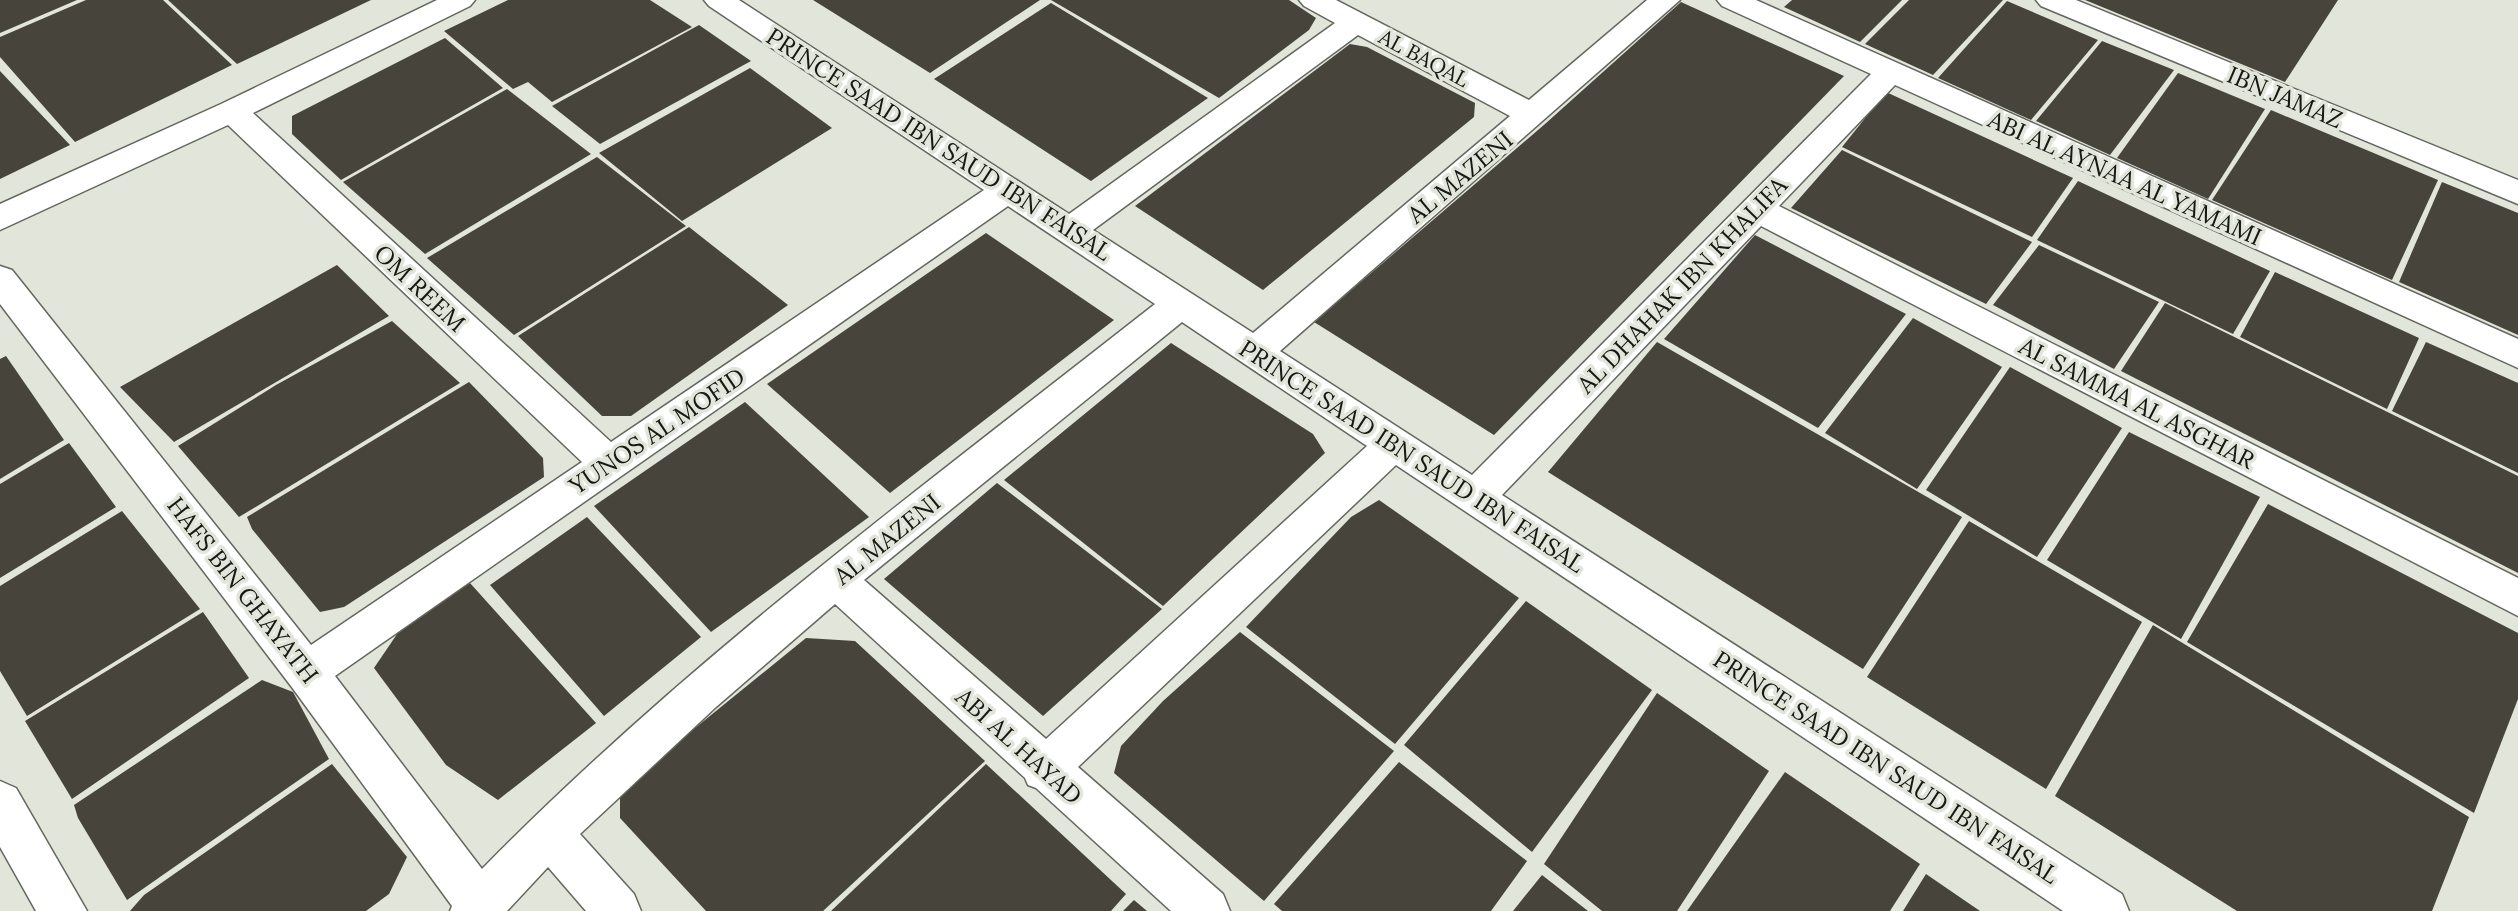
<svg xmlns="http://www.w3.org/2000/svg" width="2518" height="911" viewBox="0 0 2518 911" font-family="Lora,serif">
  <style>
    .building { fill: #47443b }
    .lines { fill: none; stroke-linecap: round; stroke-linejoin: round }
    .minor-casing { stroke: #64675d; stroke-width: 3 }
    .minor { fill: #fff; fill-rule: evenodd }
    .labels { text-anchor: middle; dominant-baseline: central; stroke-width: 7; stroke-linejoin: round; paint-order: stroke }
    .far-street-label { font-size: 21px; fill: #171814; stroke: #e2e5da }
    .street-label { font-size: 24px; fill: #171814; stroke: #e2e5da }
  </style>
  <rect width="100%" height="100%" fill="#e2e5da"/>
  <!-- building -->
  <g class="building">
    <path d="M0,0H77L0,33Z"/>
    <path d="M86,0H163L232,65L75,142L0,57V37Z"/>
    <path d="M168,0H371L237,64Z"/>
    <path d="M508,0H650L692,27L552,102L528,82L513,89L444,31Z"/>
    <path d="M813,0H1040L930,73Z"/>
    <path d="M1051,0H1289L1316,18L1309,30L1219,98Z"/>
    <path d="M1792,0H1902L1860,42L1784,7Z"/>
    <path d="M1909,0H2003L1933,75L1865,44Z"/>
    <path d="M2085,0H2338L2285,82Z"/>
    <path d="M2007,1L2098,40L2031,120L1938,78Z"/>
    <path d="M1681,2L1844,76L1494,435L1314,322L1545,124Z"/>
    <path d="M1051,3L1208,98L1091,181L934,79Z"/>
    <path d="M699,25L751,61L600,144L552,106Z"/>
    <path d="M445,38L503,88L341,180L292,134V116Z"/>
    <path d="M2102,41L2174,70L2110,155L2036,121Z"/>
    <path d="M1350,44L1367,47L1475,103L1474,117L1263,290L1135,206Z"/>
    <path d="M750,68L832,128L682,221L599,153Z"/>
    <path d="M0,71L70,145L0,179Z"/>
    <path d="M2178,73L2265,109L2208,199L2117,158Z"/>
    <path d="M507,89L591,154L425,254L343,182Z"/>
    <path d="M1886,92L2073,178L2032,237L1842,147Z"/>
    <path d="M2271,110L2438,180L2392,280L2212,200Z"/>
    <path d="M1842,150L2032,242L1986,304L1791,208Z"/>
    <path d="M597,157L686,226L514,335L427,258Z"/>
    <path d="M2078,181L2270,271L2233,334L2037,240Z"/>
    <path d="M2442,182L2518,213V335L2399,282Z"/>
    <path d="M689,227L788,305L631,416H602L518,336Z"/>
    <path d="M986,233L1114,320L890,493L767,384Z"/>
    <path d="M1755,235L1906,314L1818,428L1664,339Z"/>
    <path d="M2039,245L2159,302L2114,369L1993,305Z"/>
    <path d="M337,265L389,316L174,442L120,387Z"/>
    <path d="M2275,272L2419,338L2387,409L2240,337Z"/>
    <path d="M2165,303L2518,476V573L2121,371Z"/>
    <path d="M1913,318L2002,367L1917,489L1825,433Z"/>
    <path d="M392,321L460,383L239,517L178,446L276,385Z"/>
    <path d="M1657,342L1962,517L1863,669L1548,472Z"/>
    <path d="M2426,342L2518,383V473L2392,411Z"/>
    <path d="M1171,343L1313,434L1325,453L1163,606L1004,480Z"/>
    <path d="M6,356L64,440L0,479V359Z"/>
    <path d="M2010,367L2122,428L2037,557L1926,490Z"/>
    <path d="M469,382L543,458L544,477L344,607L320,612L252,529L247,517Z"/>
    <path d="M745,402L869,517L711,632L594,506Z"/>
    <path d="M2129,432L2260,497L2181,639L2047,560Z"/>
    <path d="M69,443L116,507L0,578V484Z"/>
    <path d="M997,483L1162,609L1043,716L884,579Z"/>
    <path d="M1379,500L1519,598L1395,744L1246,627L1351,517Z"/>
    <path d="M2268,504L2518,633V699L2474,813L2187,642Z"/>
    <path d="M122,511L200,609L27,716L0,671V586Z"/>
    <path d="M587,517L701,637L604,716L490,585Z"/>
    <path d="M1969,521L2142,622L2046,789L1867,677Z"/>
    <path d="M470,583L596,723L498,800L446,765L374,668L410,615Z"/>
    <path d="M1526,601L1652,690L1532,852L1404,745Z"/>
    <path d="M203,612L249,678L72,799L25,721Z"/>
    <path d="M2153,625L2469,817L2432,911H2237L2055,796Z"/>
    <path d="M1240,632L1394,751L1264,901L1114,773L1121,746L1163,701Z"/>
    <path d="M806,638L855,641L985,761L823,911H706L620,818V789Z"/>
    <path d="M262,680L293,692L329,759L127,900L78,818L74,805Z"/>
    <path d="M1657,693L1769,771L1677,911H1602L1544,864Z"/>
    <path d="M1399,762L1527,861L1491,911H1282L1274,904Z"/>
    <path d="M332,764L407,857L389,894L366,911H130L144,895Z"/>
    <path d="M986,764L1126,894L1111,911H831Z"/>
    <path d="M1785,772L1920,864L1890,911H1687Z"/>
    <path d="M1926,874L1980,911H1903Z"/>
    <path d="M1542,875L1588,911H1513Z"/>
    <path d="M1134,900L1147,911H1123Z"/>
  </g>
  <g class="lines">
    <defs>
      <g id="minor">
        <path d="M437,0H475L470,6L253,113L611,442L984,190L709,6L704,0H739L1069,214L1335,23L1304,6L1299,0H1336L1529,100L1647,0H1680L1280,351L1472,475L1871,74L1722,6L1717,0H1756L2518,339V368L1895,85L1779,206L2518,578V616L1761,226L1502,495L2122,894L2129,911H2063L1396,465L1078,767L1223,894L1230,911H1171L1036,788L1028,785L1025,778L835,604L716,707L580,834L634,894L641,911H586L548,867L507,911H450L452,906L291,686L0,304V266L12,270L311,645L582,462L228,125L0,230V204L221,104ZM1358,35L1510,116L1253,333L1093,230ZM1008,206L1155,304C925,485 688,659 482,869L335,676ZM1182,322L1367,446L1046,739L864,580Z"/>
        <path d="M2036,0H2076L2518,180V204L2041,6Z"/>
        <path d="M0,781L16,788L87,911H36L0,847Z"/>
      </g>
    </defs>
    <!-- minor casing -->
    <use href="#minor" class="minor-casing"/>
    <!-- minor -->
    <use href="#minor" class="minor"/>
  </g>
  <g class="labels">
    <!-- far-street labels -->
    <g class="far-street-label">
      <text transform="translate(1424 58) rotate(28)">AL BAQAL</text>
    </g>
    <!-- street labels -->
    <g class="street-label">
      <text transform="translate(2285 97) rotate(23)">IBN JAMAZ</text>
      <text transform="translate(939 144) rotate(33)">PRINCE SAAD IBN SAUD IBN FAISAL</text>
      <text transform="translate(1460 177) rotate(-40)">AL MAZENI</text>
      <text transform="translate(2125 178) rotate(24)">ABI AL AYNAA AL YAMAMI</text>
      <text transform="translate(1682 285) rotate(-46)">AL DHAHAK IBN KHALIFA</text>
      <text transform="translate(420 288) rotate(43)">OM REEM</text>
      <text transform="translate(2137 403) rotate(27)">AL SAMMA AL ASGHAR</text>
      <text transform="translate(657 431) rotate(-34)">YUNOS AL MOFID</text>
      <text transform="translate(1412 456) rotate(33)">PRINCE SAAD IBN SAUD IBN FAISAL</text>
      <text transform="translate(887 539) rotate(-39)">AL MAZENI</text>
      <text transform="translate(243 590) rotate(52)">HAFS BIN GHAYATH</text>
      <text transform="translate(1019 746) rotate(42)">ABI AL HAYAD</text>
      <text transform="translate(1886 767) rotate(33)">PRINCE SAAD IBN SAUD IBN FAISAL</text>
    </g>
  </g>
</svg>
